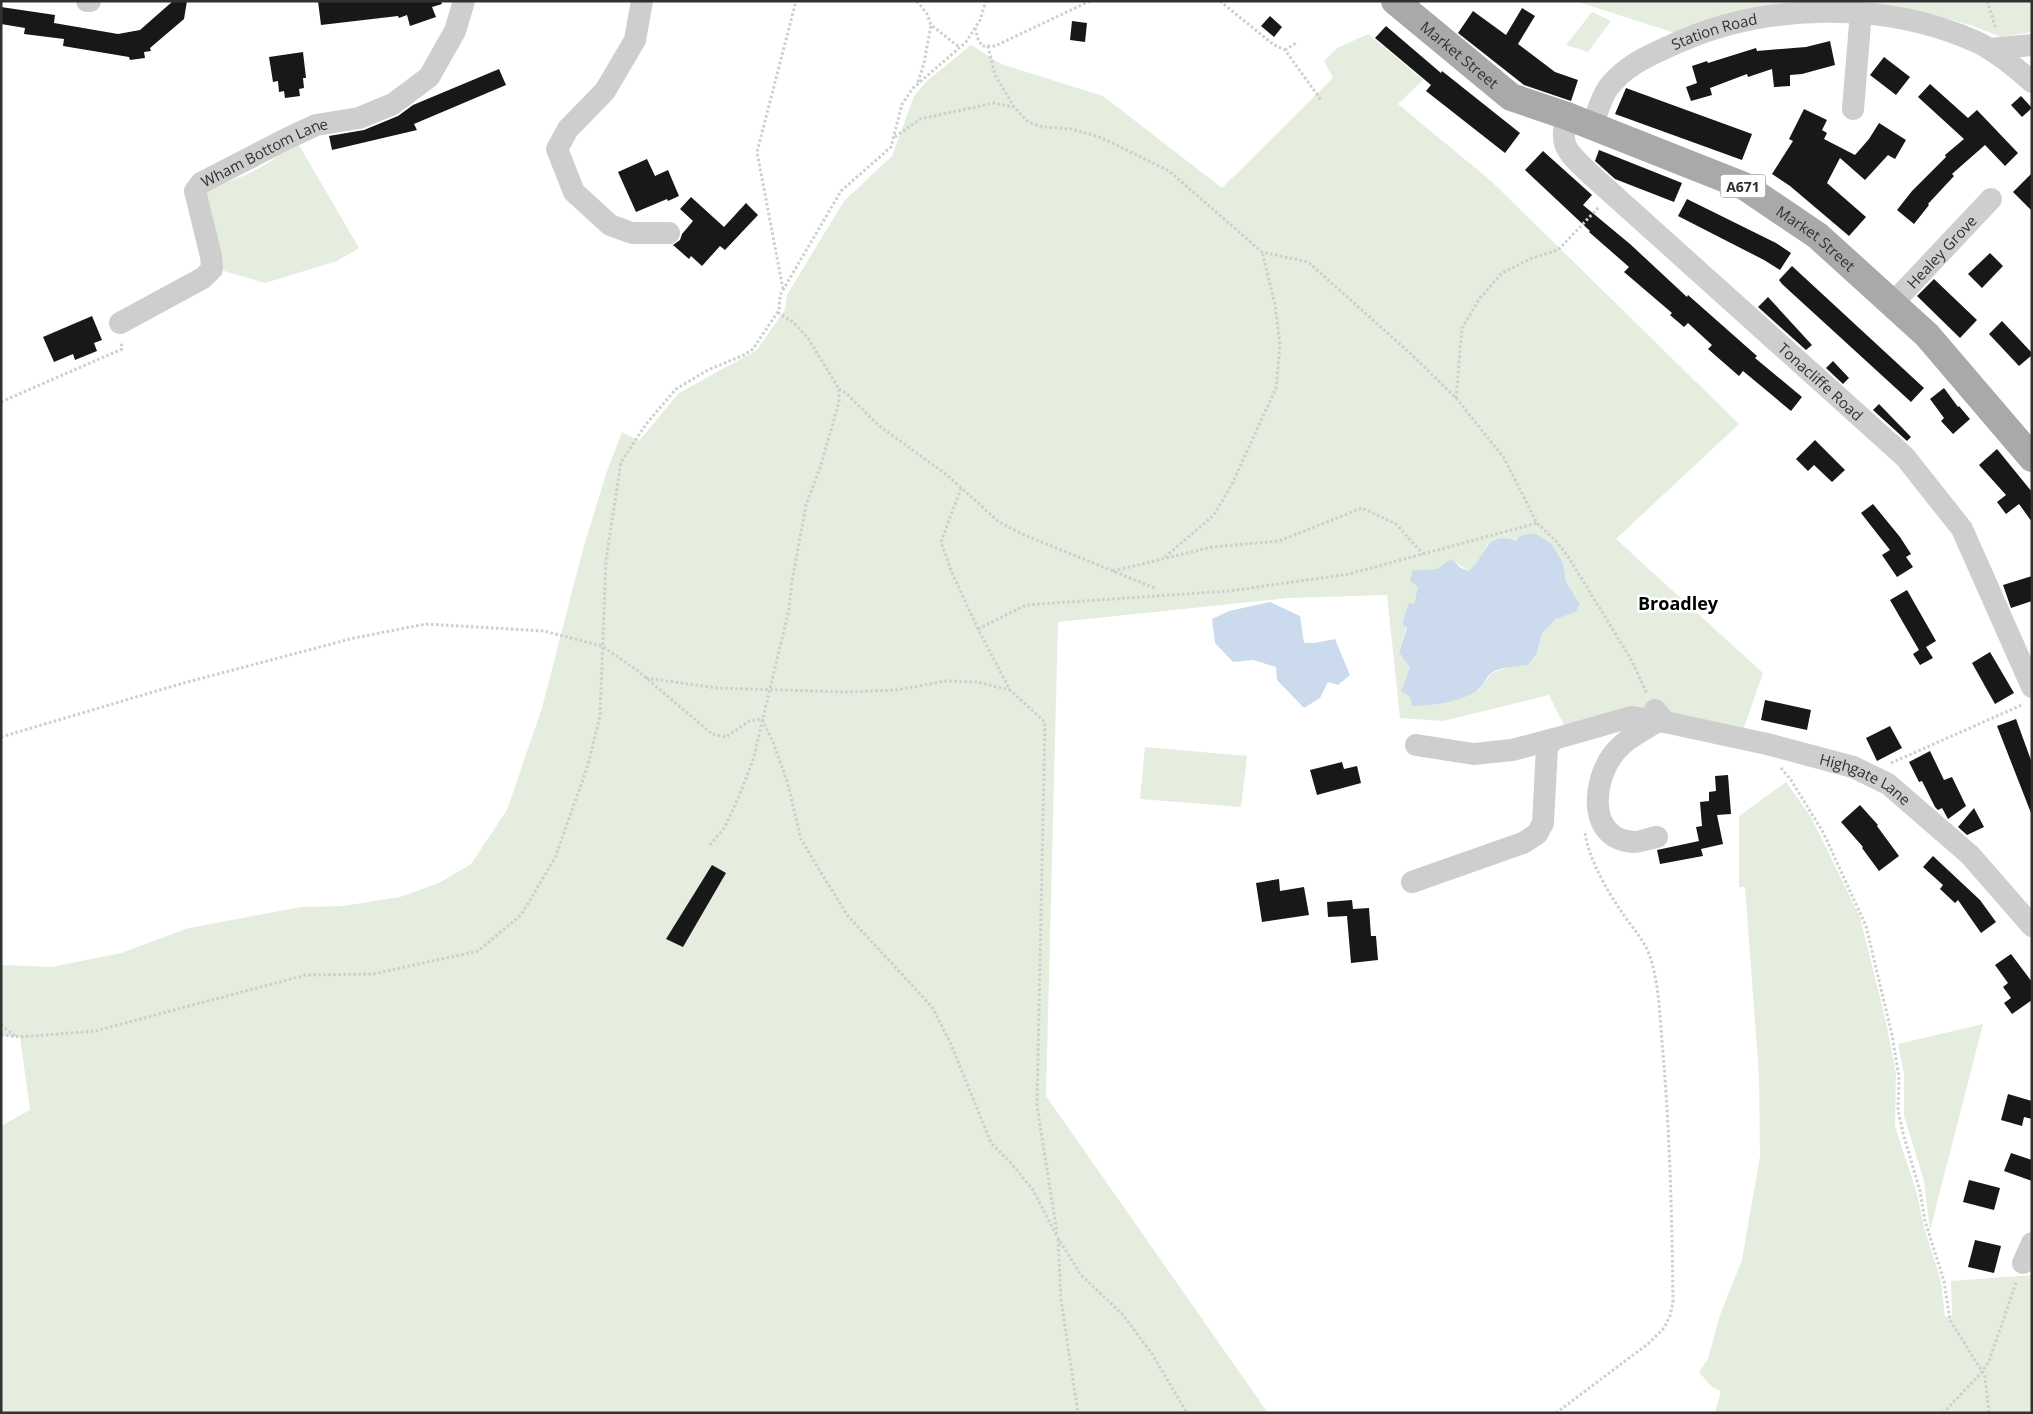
<svg xmlns="http://www.w3.org/2000/svg" width="2033" height="1414" viewBox="0 0 2033 1414" font-family="'Open Sans',sans-serif">
  <style>
    .green { fill: #e5eddf; fill-rule: evenodd }
    .water { fill: #cbdbed }
    .building { fill: #181818 }
    .lines { fill: none; stroke-linecap: round; stroke-linejoin: round }
    .path { stroke: #cecece; stroke-width: 3; stroke-dasharray: 2.5 2.5; stroke-linecap: butt }
    .minor { stroke: #cecece; stroke-width: 22 }
    .major { stroke: #a9a9a9; stroke-width: 28 }
    .labels { text-anchor: middle; dominant-baseline: central; stroke-width: 5; stroke-linejoin: round; paint-order: stroke }
    .shield { fill: #fff; stroke: #6f6f6f; stroke-width: 1 }
    .shield-label { font-size: 14px; font-weight: bold; fill: #313131 }
    .street-label { font-size: 15px; fill: #313131; stroke: #fff }
    .quarter-label { font-size: 18px; font-weight: bold; fill: #000; stroke: #fff }
  </style>
  <rect width="100%" height="100%" fill="#fff"/>
  <!-- green -->
  <g class="green">
    <path d="M1575,1H2032V32L2001,37L1970,25L1927,13L1860,7L1678,34Z"/>
    <path d="M1592,12L1611,21L1588,52L1566,45Z"/>
    <path d="M1368,34L1423,80L1398,104L1491,181L1739,424L1616,539L1763,673L1742,733L1566,729L1549,695L1443,721L1400,718L1387,595L1288,598L1058,622L1046,1096L1268,1413H1V1126L30,1110L20,1037L1,1035V965L52,967L121,953L189,928L301,907L343,906L400,897L439,883L471,864L507,810L542,708L583,549L606,474L622,432L639,441L679,393L757,350L785,309L787,295L844,201L892,156L914,96L928,80L971,45L1001,64L1103,96L1222,188L1333,78L1324,61L1337,48ZM1535,533L1552,544L1563,563L1566,582L1580,604L1576,612L1556,619L1542,633L1537,653L1528,665L1509,667L1492,673L1478,691L1399,652L1419,586L1413,570L1437,569L1451,560L1469,571L1478,564L1487,545L1516,541Z"/>
    <path d="M296,140L359,248L337,261L265,283L224,271L201,199L204,190C241,178 267,169 296,140Z"/>
    <path d="M1145,747L1247,756L1241,807L1140,799Z"/>
    <path d="M1786,782L1811,817L1860,917L1887,1026L1896,1074L1895,1126L1917,1194L1924,1227L1941,1281L1945,1317H1952L1951,1281L2032,1275V1413H1715L1721,1391L1711,1386L1699,1372L1708,1359L1720,1315L1742,1260L1760,1156L1759,1075L1745,887H1739V816Z"/>
    <path d="M1983,1024L1930,1230L1924,1181L1904,1116V1074L1898,1044Z"/>
  </g>
  <!-- water -->
  <g class="water">
    <path d="M1535,533L1552,544L1563,563L1566,582L1580,604L1576,612L1556,619L1542,633L1537,653L1528,665C1517,667 1498,667 1490,674C1485,680 1482,688 1475,692C1456,703 1434,705 1412,706L1410,697L1401,691L1410,668L1399,652L1407,628L1402,624L1409,603L1414,604L1418,587L1410,581L1413,570L1437,569L1451,559L1461,568L1469,571C1487,556 1485,530 1516,541L1520,536Z"/>
    <path d="M1270,602L1300,616L1304,643H1314L1335,639L1350,675L1338,685L1328,682L1320,698L1304,708L1277,680L1276,667L1253,660L1233,662L1215,643L1212,619L1229,611Z"/>
  </g>
  <!-- building -->
  <g class="building">
    <path d="M173,1H187L184,19L150,48L151,51L144,52L145,58L130,60L129,57L63,46L64,39L24,34L25,28L1,24V7L55,15L54,23L118,34L140,30Z"/>
    <path d="M318,1H441L442,4L432,7L436,17L410,26L407,15L399,18L398,16L321,25Z"/>
    <path d="M1522,8L1535,16L1518,44L1555,72L1578,80L1571,101L1524,85L1458,33L1473,11L1506,35Z"/>
    <path d="M1270,16L1282,27L1274,37L1261,26Z"/>
    <path d="M1072,21L1087,23L1085,42L1070,40Z"/>
    <path d="M1386,26L1441,73L1442,71L1520,133L1505,153L1426,91L1431,85L1375,38Z"/>
    <path d="M1830,41L1835,65L1802,74L1790,75V86L1774,87L1772,69L1748,77L1747,74L1710,88L1712,95L1691,101L1686,87L1697,83L1692,66L1707,61L1708,63L1756,48L1757,51L1806,47Z"/>
    <path d="M303,52L306,78H303L304,88L299,89L300,96L285,98L284,91L279,92L278,81L273,82L269,57Z"/>
    <path d="M1884,57L1910,77L1896,95L1870,75Z"/>
    <path d="M499,69L506,85L414,124L417,130L332,150L329,136L364,130L398,116L413,105Z"/>
    <path d="M1930,84L1968,118L1977,110L2018,153L2005,166L1985,145L1952,174L1954,176L1928,204L1929,205L1914,224L1897,210L1912,191L1946,157L1945,155L1964,139L1918,97Z"/>
    <path d="M1626,88L1752,134L1742,160L1615,114Z"/>
    <path d="M2021,96L2032,108L2022,117L2011,105Z"/>
    <path d="M1804,109L1827,120L1822,130L1827,133L1824,139L1855,155L1869,139L1879,123L1906,140L1895,159L1888,155L1865,180L1840,158L1827,183L1866,217L1849,236L1790,186L1772,174L1793,141L1789,139Z"/>
    <path d="M1599,150L1682,183L1674,202L1615,179L1595,161Z"/>
    <path d="M1543,151L1592,195L1583,205L1630,244L1687,297L1688,295L1757,356L1755,358L1802,397L1791,411L1743,371L1739,376L1708,349L1712,345L1688,323L1684,327L1670,315L1672,313L1624,272L1629,267L1589,232L1590,231L1525,170Z"/>
    <path d="M647,159L655,176L668,170L679,196L668,201L667,199L636,212L618,172Z"/>
    <path d="M2032,173V211L2013,192Z"/>
    <path d="M691,197L724,227L746,203L758,215L725,250L720,246L702,266L691,256L689,259L673,245L680,240L682,234L693,221L680,209Z"/>
    <path d="M1687,199L1776,243L1791,253L1780,270L1764,260L1678,216Z"/>
    <path d="M1990,253L2003,266L1982,288L1968,274Z"/>
    <path d="M1792,266L1924,388L1911,402L1782,284L1779,280Z"/>
    <path d="M1934,279L1977,320L1960,338L1917,296Z"/>
    <path d="M1768,297L1812,345L1806,350L1758,307Z"/>
    <path d="M92,316L102,340L94,343L97,351L75,360L73,354L54,362L43,337Z"/>
    <path d="M2002,321L2032,353V355L2019,366L1989,334Z"/>
    <path d="M1833,361L1849,378L1843,384L1826,368Z"/>
    <path d="M1944,388L1958,407L1959,406L1970,419L1953,434L1941,421L1944,418L1930,399Z"/>
    <path d="M1879,404L1911,437L1907,441L1873,410Z"/>
    <path d="M1815,440L1845,470L1832,482L1814,465L1808,471L1796,459Z"/>
    <path d="M1997,449L2032,492V522L2019,504L2006,514L1997,502L2006,495L1979,465Z"/>
    <path d="M1873,504L1900,537L1911,554L1906,557L1913,567L1897,577L1882,555L1890,550L1861,513Z"/>
    <path d="M2032,576V601L2011,608L2003,585Z"/>
    <path d="M1907,590L1936,641L1926,647L1933,658L1920,665L1913,654L1919,650L1890,600Z"/>
    <path d="M1990,652L2014,693L1995,704L1972,663Z"/>
    <path d="M1765,700L1811,710L1807,730L1761,720Z"/>
    <path d="M2016,719L2032,763L2031,813L1997,726Z"/>
    <path d="M1890,726L1902,748L1877,761L1866,738Z"/>
    <path d="M1930,751L1944,780L1952,777L1966,806L1948,819L1942,808L1938,810L1935,807L1922,781L1919,782L1909,762Z"/>
    <path d="M1342,762L1344,769L1357,766L1361,783L1317,795L1310,770Z"/>
    <path d="M1728,775L1731,814L1717,815L1723,844L1701,849L1703,856L1660,864L1657,850L1699,841L1696,827L1702,826L1700,802L1709,801V792L1716,791L1715,776Z"/>
    <path d="M1860,805L1878,825L1877,826L1899,856L1879,871L1862,848L1863,847L1841,822Z"/>
    <path d="M1974,808L1984,827L1967,835L1958,827Z"/>
    <path d="M1933,856L1980,900L1996,922L1981,933L1958,900L1955,903L1940,889L1943,885L1923,867Z"/>
    <path d="M712,865L726,873L683,947L666,939Z"/>
    <path d="M1279,879L1280,891L1304,887L1309,915L1262,922L1256,883Z"/>
    <path d="M1352,900L1353,909L1369,908L1371,936H1376L1378,960L1351,963L1347,916L1328,917L1327,902Z"/>
    <path d="M2011,954L2032,982V1000L2012,1014L2004,1003L2011,998L2003,987L2008,983L1995,965Z"/>
    <path d="M2008,1094L2032,1101V1119L2024,1117L2022,1126L2001,1120Z"/>
    <path d="M2011,1153L2032,1160V1181L2004,1171Z"/>
    <path d="M1969,1180L2000,1188L1994,1210L1963,1202Z"/>
    <path d="M1975,1240L2001,1246L1994,1273L1968,1267Z"/>
  </g>
  <g class="lines">
    <!-- path -->
    <g class="path">
      <path d="M917,1L927,14L931,25L959,47"/>
      <path d="M1220,1L1274,45L1285,50L1321,100"/>
      <path d="M1987,1L1996,29"/>
      <path d="M975,28L978,39L982,46H995L1090,1"/>
      <path d="M988,46L995,75L1014,107L1028,122L1043,127L1072,129L1102,138L1169,171L1262,252L1308,262L1412,355L1456,398L1504,458L1537,523L1556,541L1569,558L1632,661L1647,694"/>
      <path d="M1285,50L1296,43"/>
      <path d="M918,82L924,63L931,25"/>
      <path d="M895,137L920,119L994,103L1013,107"/>
      <path d="M783,289L757,152L796,1"/>
      <path d="M839,389L846,393L878,425L947,475L999,522L1022,534L1157,589"/>
      <path d="M1456,398L1462,328L1480,298L1502,273L1532,258L1558,250L1599,207"/>
      <path d="M1,402L122,349L121,341"/>
      <path d="M961,488L941,542L952,573L978,629L1010,690L1045,722L1037,1106L1057,1233"/>
      <path d="M1165,557L1214,515L1231,486L1276,388L1280,345L1275,304L1262,252"/>
      <path d="M1113,571L1212,547L1279,541L1362,508L1396,524L1423,554"/>
      <path d="M978,629L1026,605L1229,591L1349,574L1537,523"/>
      <path d="M646,678L717,688L846,692L896,690L946,681L977,682L1010,690"/>
      <path d="M1,737L180,684L354,638L426,624L544,631L602,646L638,671L712,734L726,737L749,721L762,719L773,742L787,781L801,839L820,871L848,916L932,1007L950,1042L991,1143L1011,1163L1033,1190L1058,1238L1081,1275L1122,1314L1152,1354L1187,1413"/>
      <path d="M1891,763L2024,704"/>
      <path d="M1781,768L1791,780L1823,832L1866,926L1892,1035L1899,1077L1898,1110L1903,1133L1920,1191L1925,1221L1944,1281L1950,1320L1985,1376L1989,1413"/>
      <path d="M710,845L725,827L739,796L753,760L789,609L792,581L806,505L820,468L839,402V389L808,338L793,322L777,312"/>
      <path d="M1,1025L15,1036"/>
      <path d="M1,1035L20,1037L95,1031L306,975L373,974L478,951L521,915L555,858L588,765L600,716L606,560L621,462L647,423L676,389L708,370L744,355L753,349L779,310L780,295L841,191L891,147L902,104L913,88L966,42L980,20L986,1"/>
      <path d="M1058,1239L1061,1300L1078,1413"/>
      <path d="M1556,1413L1649,1343L1664,1328L1670,1316L1673,1302C1672,1219 1670,1135 1663,1053C1660,1023 1660,992 1652,963C1647,942 1632,928 1621,911C1606,889 1589,859 1585,833"/>
      <path d="M1943,1413L1982,1372L1989,1361L2017,1280"/>
    </g>
    <!-- minor -->
    <g class="minor">
      <path d="M87,1H90"/>
      <path d="M642,1L635,40L605,91L568,129L557,149L574,192L610,225L632,233H669"/>
      <path d="M1990,49L2032,45"/>
      <path d="M1853,109L1861,12"/>
      <path id="s1" d="M1567,116C1558,146 1568,152 1588,172L1905,457L1962,529L2032,687"/>
      <path id="s2" d="M1592,126C1597,114 1601,98 1608,88C1625,66 1646,57 1670,46C1762,2 1884,0 1977,42C1997,52 2015,67 2032,82"/>
      <path id="s3" d="M1892,304L1991,199"/>
      <path id="s4" d="M120,323L203,278L212,269L211,256L195,191L201,183L286,139L316,125L359,118L393,104L429,77L455,31L464,1"/>
      <path id="s5" d="M1655,710L1665,722L1767,744L1853,767L1888,784L1970,855L2032,926"/>
      <path d="M1416,745L1474,754L1512,750L1554,739"/>
      <path d="M1657,837C1650,838 1641,842 1634,842C1588,840 1592,784 1612,756C1623,740 1642,731 1658,721"/>
      <path d="M1412,882L1523,843L1537,834L1543,823L1547,747L1554,739L1631,717L1665,722"/>
      <path d="M2023,1263L2032,1243"/>
    </g>
    <!-- major -->
    <path class="major" id="s6" d="M1395,1L1511,97L1567,116L1744,186L1818,236L1927,335L2032,458"/>
  </g>
  <g class="labels">
    <!-- shield labels -->
    <rect class="shield" x="1720.5" y="174.5" width="45" height="23" rx="4"/>
    <g class="shield-label">
      <text x="1743" y="186">A671</text>
    </g>
    <!-- street labels -->
    <g class="street-label">
      <text stroke="none"><textPath href="#s2" startOffset="164">Station Road</textPath></text>
      <text stroke="none"><textPath href="#s6" startOffset="84">Market Street</textPath></text>
      <text stroke="none"><textPath href="#s4" startOffset="268">Wham Bottom Lane</textPath></text>
      <text stroke="none"><textPath href="#s6" startOffset="489">Market Street</textPath></text>
      <text stroke="none"><textPath href="#s3" startOffset="72">Healey Grove</textPath></text>
      <text stroke="none"><textPath href="#s1" startOffset="378">Tonacliffe Road</textPath></text>
      <text stroke="none"><textPath href="#s5" startOffset="225">Highgate Lane</textPath></text>
    </g>
    <!-- quarter labels -->
    <g class="quarter-label">
      <text x="1678" y="603">Broadley</text>
    </g>
  </g>
  <!-- border -->
  <rect width="2033" height="1414" fill="none" stroke="#313131" stroke-width="5"/>
</svg>
